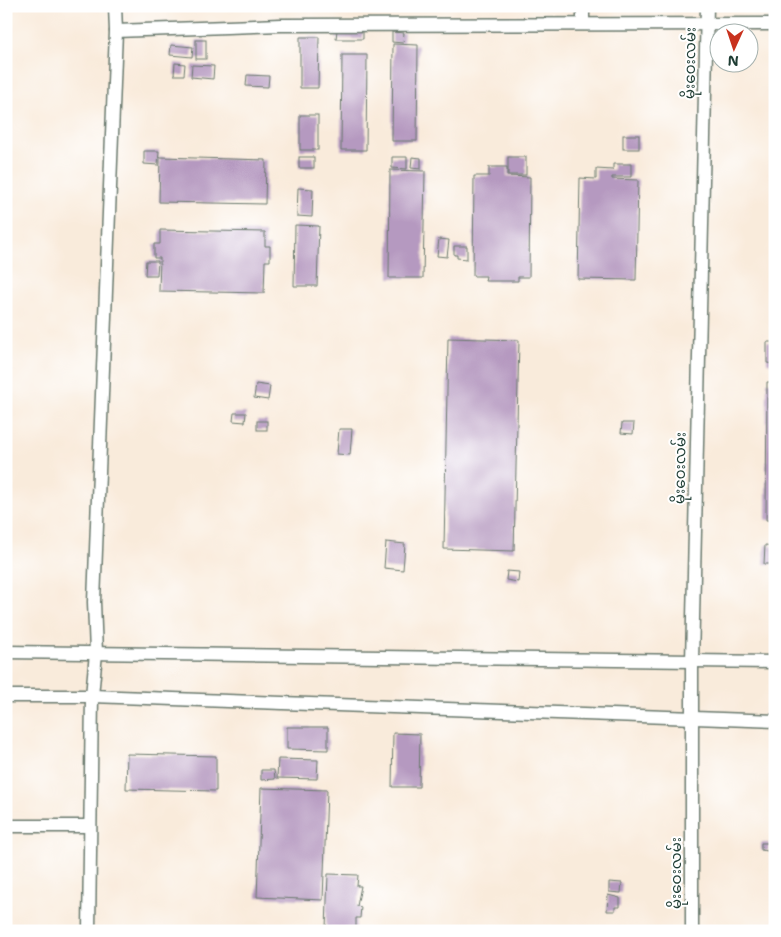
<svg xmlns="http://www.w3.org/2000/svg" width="781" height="937" viewBox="0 0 781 937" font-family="'Shantell Sans','Noto Sans Myanmar',sans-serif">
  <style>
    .building { fill: #b599c0 }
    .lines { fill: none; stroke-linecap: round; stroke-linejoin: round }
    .minor-casing { stroke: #6b7a6e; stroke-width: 15 }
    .minor { stroke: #fff; stroke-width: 12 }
    .labels { text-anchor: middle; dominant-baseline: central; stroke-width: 4; stroke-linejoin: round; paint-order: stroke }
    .street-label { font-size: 15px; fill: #1f3d34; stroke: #fff }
  </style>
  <rect width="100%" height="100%" fill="#fff"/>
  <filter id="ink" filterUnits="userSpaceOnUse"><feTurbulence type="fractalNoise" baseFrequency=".02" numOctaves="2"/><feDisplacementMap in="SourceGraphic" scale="10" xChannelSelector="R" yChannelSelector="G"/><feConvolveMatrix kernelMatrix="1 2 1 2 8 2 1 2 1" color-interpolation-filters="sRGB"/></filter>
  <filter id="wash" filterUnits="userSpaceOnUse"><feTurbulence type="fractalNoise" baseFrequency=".0096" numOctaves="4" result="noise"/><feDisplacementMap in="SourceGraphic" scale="20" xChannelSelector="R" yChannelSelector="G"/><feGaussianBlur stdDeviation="1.12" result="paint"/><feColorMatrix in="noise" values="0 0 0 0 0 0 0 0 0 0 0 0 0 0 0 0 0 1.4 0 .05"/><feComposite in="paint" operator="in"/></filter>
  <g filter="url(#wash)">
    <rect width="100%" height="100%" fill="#f9ebdb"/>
    <g id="blocks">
      <!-- building -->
      <g class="building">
        <path d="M337,30L363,31V39H336Z"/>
        <path d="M392,32L404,33L403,43L392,42Z"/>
        <path d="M300,37H319L318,88H300Z"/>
        <rect x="196" y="40" width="10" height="19"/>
        <path d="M393,44L418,45L417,141H392Z"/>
        <path d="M171,45L193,47L192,57L170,55Z"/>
        <path d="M342,55H367L366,150H341Z"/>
        <path d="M175,63L185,64L184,75H174Z"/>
        <path d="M192,65L214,66L213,79L191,77Z"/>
        <path d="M247,75L269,76L268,87L246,86Z"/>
        <rect x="300" y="115" width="18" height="35"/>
        <rect x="623" y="135" width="16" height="14"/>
        <path d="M144,151H159L158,165L144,164Z"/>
        <path d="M160,157L266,160L265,204L159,202Z"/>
        <rect x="299" y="157" width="15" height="11"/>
        <path d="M392,157H407V169L392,168Z"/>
        <path d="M412,157L421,158V169L411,168Z"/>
        <rect x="508" y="157" width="18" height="18"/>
        <path d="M613,164H631V177H612V179L638,180L636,280L578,279L580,178L596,179V169L613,170Z"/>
        <path d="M489,167H507V176L530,177L529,277H518V281H485L486,276H473L474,176H489Z"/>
        <path d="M390,170L425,171L423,278H389Z"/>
        <path d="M298,188L313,189L312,217L297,216Z"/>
        <path d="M295,225L319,226L317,286H294Z"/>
        <path d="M160,230L265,232V246H270V261H265L264,293L159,291L160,258H154V244H160Z"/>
        <path d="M439,239L449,240L447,257L437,256Z"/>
        <path d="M454,246H467V259L457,258V255H454Z"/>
        <path d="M146,261H158L157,275H145Z"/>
        <path d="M448,338L519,340L514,551L444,549Z"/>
        <path d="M767,342H775V364L767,363Z"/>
        <path d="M767,382H775V520H766Z"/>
        <path d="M256,384L270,386L268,400L254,398Z"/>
        <path d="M234,413H246L245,422L233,421Z"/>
        <rect x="257" y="421" width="10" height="9"/>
        <path d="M622,423H634L633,434L621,433Z"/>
        <path d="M339,429H352L350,455L337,454Z"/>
        <path d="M386,542L405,544L403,570L384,568Z"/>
        <path d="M765,545L775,546V564H764Z"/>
        <path d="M507,571L519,572L518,582L506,580Z"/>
        <path d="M287,727H328V750L287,749Z"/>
        <path d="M393,733L420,734L419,787H392Z"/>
        <path d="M127,754L216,756V791L126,789Z"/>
        <path d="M278,759L318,760L317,779L277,778Z"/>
        <path d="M261,770H274L275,779L261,780Z"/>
        <path d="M261,788L327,790L323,900L257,897Z"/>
        <path d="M772,835H775V849H771Z"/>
        <path d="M761,843H769L768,851L761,850Z"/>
        <path d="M328,874L358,875L357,886H361L357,906L361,907L360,918H356V929L326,928Z"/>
        <path d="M609,882L622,883L621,893L609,892Z"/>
        <path d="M608,895L620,898V907H615V911H607Z"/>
        <path d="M611,927H620V931H610Z"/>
      </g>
    </g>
  </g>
  <g filter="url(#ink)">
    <use href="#blocks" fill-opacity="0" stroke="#6b7a6e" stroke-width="1"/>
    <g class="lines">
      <defs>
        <g id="minor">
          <path d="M583,23V6"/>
          <path d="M116,31L280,25L775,24"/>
          <path d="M6,652L775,662"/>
          <path d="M6,696H92L775,721"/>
          <path d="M6,826H89"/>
          <path d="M89,931L92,696L96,653L94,602L116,31L115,6"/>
          <path d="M692,931V662L707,6"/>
        </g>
      </defs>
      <!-- minor casing -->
      <use href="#minor" class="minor-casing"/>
      <!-- minor -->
      <use href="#minor" class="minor"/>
    </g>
  </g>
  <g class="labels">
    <!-- street labels -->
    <g class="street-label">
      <text transform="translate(690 63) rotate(-89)">မိုးဝေးလမ်း</text>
      <text transform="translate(680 468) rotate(-89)">မိုးဝေးလမ်း</text>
      <text transform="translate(676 873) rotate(-90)">မိုးဝေးလမ်း</text>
    </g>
  </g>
  <!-- margin -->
  <rect width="781" height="937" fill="none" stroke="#fff" stroke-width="25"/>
  <!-- north arrow -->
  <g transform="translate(734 48) rotate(183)"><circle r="24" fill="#ffffff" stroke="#a5b1ae"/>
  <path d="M0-4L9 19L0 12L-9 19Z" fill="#c8321e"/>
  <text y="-8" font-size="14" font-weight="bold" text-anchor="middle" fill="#1f3d34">N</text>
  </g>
</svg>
